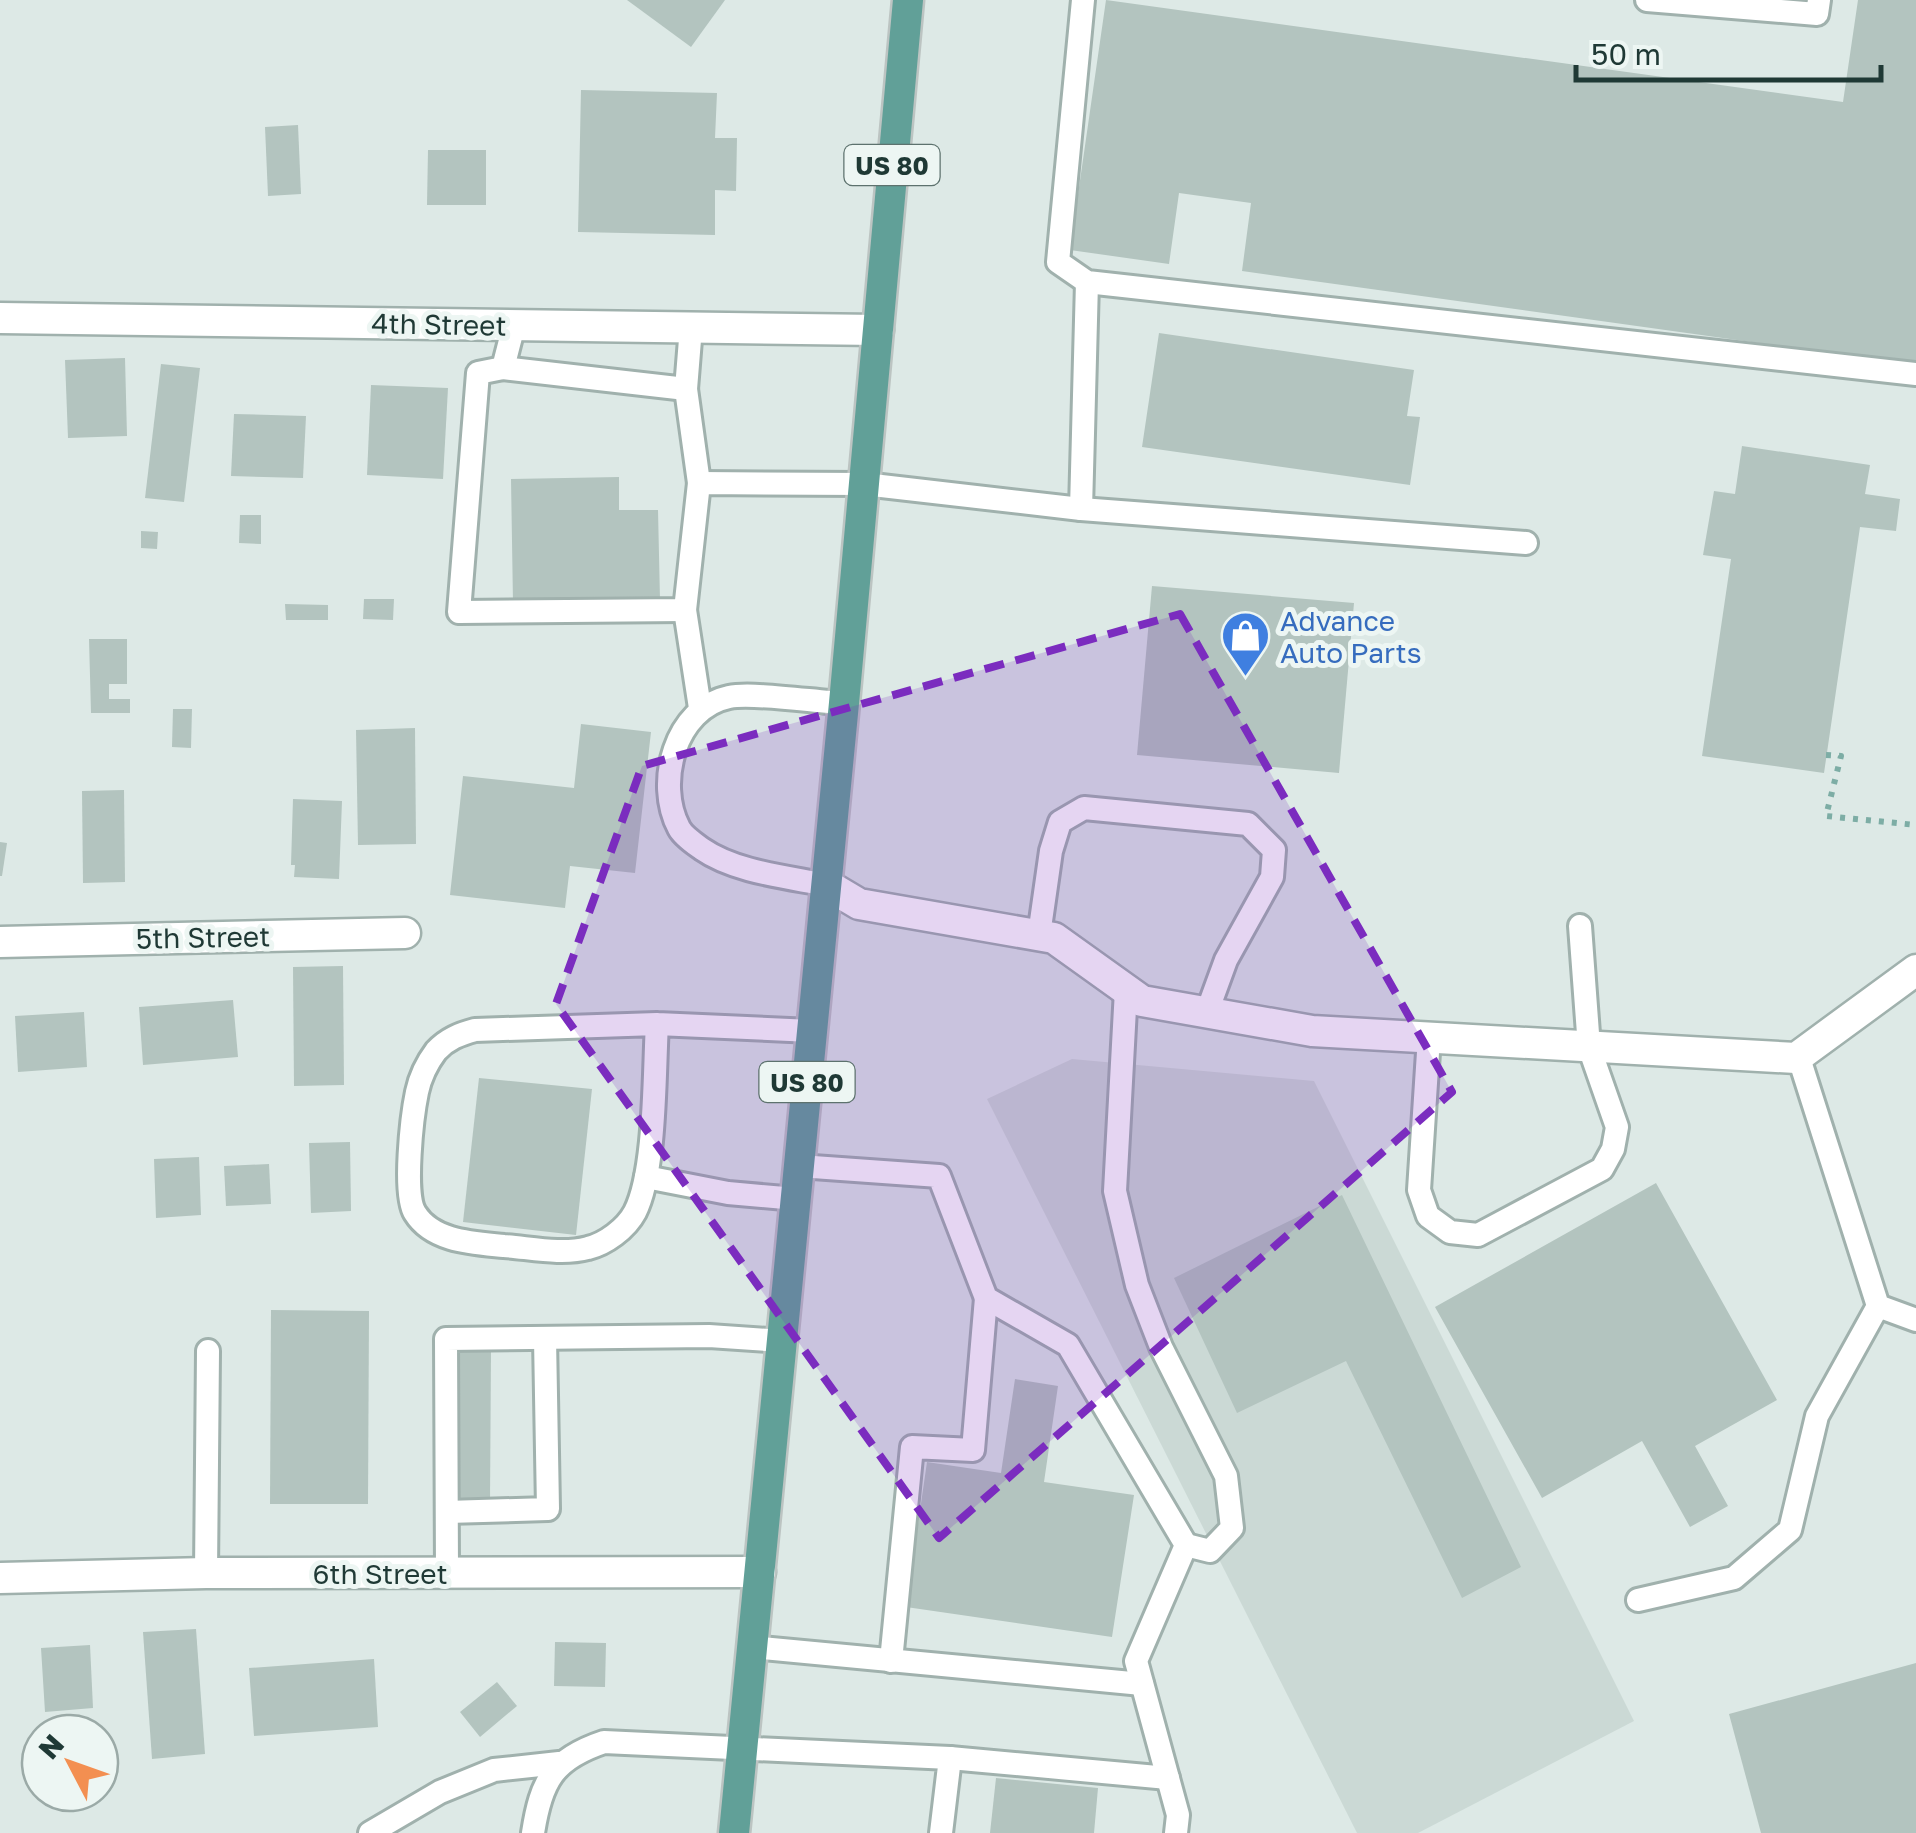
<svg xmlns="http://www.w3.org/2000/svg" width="1916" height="1833" viewBox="0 0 1916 1833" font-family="'Golos Text',sans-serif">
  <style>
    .built { fill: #cbd9d5 }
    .building { fill: #b3c4bf }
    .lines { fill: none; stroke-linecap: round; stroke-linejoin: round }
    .service-casing { stroke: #a0b1ad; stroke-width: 28 }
    .minor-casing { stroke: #a0b1ad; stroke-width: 35 }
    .primary-casing { stroke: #bcc4c2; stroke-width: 35 }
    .path { stroke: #7dada5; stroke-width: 6; stroke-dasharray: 5 8; stroke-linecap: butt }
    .service { stroke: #fff; stroke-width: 22 }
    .minor { stroke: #fff; stroke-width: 30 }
    .primary { stroke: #61a098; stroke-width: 30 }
    .marked { fill: #7b2cbf; fill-opacity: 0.2; stroke: #7b2cbf; stroke-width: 8; stroke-dasharray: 20 12; stroke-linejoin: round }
    .labels { text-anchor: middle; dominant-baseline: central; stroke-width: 10; stroke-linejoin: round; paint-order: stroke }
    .shield { fill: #edf6f3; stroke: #5d726e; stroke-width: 2.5 }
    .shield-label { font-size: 25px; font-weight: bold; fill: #1f3935 }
    .street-label { font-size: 28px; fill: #1f3935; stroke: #edf6f3 }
    .shop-label { font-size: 28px; fill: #366cbe; stroke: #edf6f3; text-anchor: start }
  </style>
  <rect width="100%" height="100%" fill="#dde9e6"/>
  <!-- built -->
  <path class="built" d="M1072,1059L1314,1081L1634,1721L1418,1833H1357L987,1099Z"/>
  <!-- building -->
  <g class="building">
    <path d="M627,0H725L691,47Z"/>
    <path d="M1106,0L1843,102L1858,0H1916V365L1242,271L1251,203L1179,193L1169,264L1070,250Z"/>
    <path d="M581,90L717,93L715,138H737L736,191L715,190V235L578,232Z"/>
    <path d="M298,125L301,194L268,196L265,127Z"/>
    <path d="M428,150H486V205H427Z"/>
    <path d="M1159,333L1414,370L1407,416L1420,417L1410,485L1142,447Z"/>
    <path d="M125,358L127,436L68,438L65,360Z"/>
    <path d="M161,364L200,368L184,502L145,498Z"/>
    <path d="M371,385L448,388L443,479L367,475Z"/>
    <path d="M234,414L306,416L303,478L231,476Z"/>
    <path d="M1742,446L1870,465L1865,494L1900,499L1896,531L1860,527L1824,773L1702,756L1731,559L1703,555L1714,491L1735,494Z"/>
    <path d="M619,477V510H658L660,600L513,603L511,479Z"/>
    <path d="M240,515H261V544L239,543Z"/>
    <path d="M141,531L158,532L157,549L141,548Z"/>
    <path d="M1152,586L1354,603L1339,773L1137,755Z"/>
    <path d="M364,599H394L393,620L363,619Z"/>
    <path d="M285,604L328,605V620H286Z"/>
    <path d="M89,639H127V684H109V699H130V713H91Z"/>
    <path d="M173,709H192L191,748L172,747Z"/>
    <path d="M581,724L651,732L635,873L570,866L565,908L450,895L463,776L574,788Z"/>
    <path d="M415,728L416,844L358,845L356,730Z"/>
    <path d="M124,790L125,882L83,883L82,791Z"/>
    <path d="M293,799L342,801L339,879L294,877L295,865H291Z"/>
    <path d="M0,842L7,843L2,876H0Z"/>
    <path d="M343,966L344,1085L294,1086L293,967Z"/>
    <path d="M233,1000L238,1057L143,1065L139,1007Z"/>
    <path d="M84,1012L87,1067L18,1072L15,1016Z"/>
    <path d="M479,1078L592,1089L576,1235L463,1222Z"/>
    <path d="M350,1142L351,1211L311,1213L309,1143Z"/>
    <path d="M199,1157L201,1215L156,1218L154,1159Z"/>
    <path d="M269,1164L271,1204L226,1206L224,1166Z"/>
    <path d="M1656,1183L1777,1400L1695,1446L1728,1506L1690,1527L1642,1441L1542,1498L1435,1307Z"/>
    <path d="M1342,1195L1521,1567L1462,1598L1346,1361L1237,1413L1174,1278Z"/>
    <path d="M271,1310L369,1311L368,1504H270Z"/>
    <path d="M453,1348H491L490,1501H453Z"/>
    <path d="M1015,1379L1058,1386L1044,1482L1134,1495L1112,1637L906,1607L927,1462L1001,1473Z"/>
    <path d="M196,1629L205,1754L152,1759L143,1632Z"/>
    <path d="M555,1642L606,1643L605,1687L554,1686Z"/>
    <path d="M90,1645L93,1708L45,1712L41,1648Z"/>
    <path d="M374,1659L378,1727L254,1736L249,1668Z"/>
    <path d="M1916,1663V1833H1761L1729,1714Z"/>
    <path d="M497,1682L517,1706L480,1737L460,1712Z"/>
    <path d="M996,1778L1098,1788L1094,1833H990Z"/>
  </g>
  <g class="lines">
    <defs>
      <g id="service">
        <path d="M1083,0L1058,262L1087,282L1916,374"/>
        <path d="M1647,0L1817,14L1819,0"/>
        <path d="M514,325L503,368L478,373L459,612L685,610L699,483L864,484L1081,509L1526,543"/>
        <path d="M503,368L686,389L691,327"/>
        <path d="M686,389L699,483"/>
        <path d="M1081,509L1087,282"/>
        <path d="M685,610L700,708"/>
        <path d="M827,885C787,877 735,872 702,849C695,844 683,836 679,828C655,783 675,708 729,697C752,692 817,702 844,703"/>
        <path d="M1039,935L1051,851L1060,822L1084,808L1248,824L1274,850L1272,877L1226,960L1207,1012"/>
        <path d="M1126,990L1115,1191L1137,1285L1161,1347L1226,1476L1232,1528L1210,1551L1186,1545"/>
        <path d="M657,1024C654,1073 656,1170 635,1212C626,1229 605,1244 588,1248C562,1255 531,1248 504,1246C474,1243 433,1242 415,1213C403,1194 412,1116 417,1092C420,1078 427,1063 436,1051C447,1039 460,1034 475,1030L657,1024L812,1031"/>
        <path d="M1429,1037L1419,1190L1428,1216L1450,1232L1478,1235L1602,1169L1613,1149L1617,1127L1589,1047L1580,926"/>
        <path d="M1799,1058L1878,1306L1916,1320"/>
        <path d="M799,1166L939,1176L986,1298L1068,1345L1186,1545L1136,1661L1178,1815L1176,1833"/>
        <path d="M646,1177L728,1193L796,1199"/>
        <path d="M447,1512L548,1509L545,1338"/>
        <path d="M447,1572L446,1339L709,1336L782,1341"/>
        <path d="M206,1573L208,1351"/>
        <path d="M1638,1600L1734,1578L1790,1530L1817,1416L1878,1306"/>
        <path d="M752,1647L1142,1684"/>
        <path d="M891,1661L912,1447L973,1450L986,1298"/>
        <path d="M950,1758L1168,1778"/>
        <path d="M370,1833L440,1792L494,1770L559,1763"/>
        <path d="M533,1833C541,1781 553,1759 604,1742L950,1758L941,1833"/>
      </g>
      <g id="minor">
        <path d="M0,318L878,330"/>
        <path d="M827,885L859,904L1054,938L1142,1001L1312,1031L1796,1058L1916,970"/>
        <path d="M0,942L405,933"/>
        <path d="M0,1578L206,1573L760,1572"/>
      </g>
      <path id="primary" d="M734,1833L844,703L908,0"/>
    </defs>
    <!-- service casing -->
    <use href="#service" class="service-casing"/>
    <!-- minor casing -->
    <use href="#minor" class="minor-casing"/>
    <!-- primary casing -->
    <use href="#primary" class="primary-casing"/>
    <!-- path -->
    <path class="path" d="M1826,755L1841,756L1826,816L1916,825"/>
    <!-- service -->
    <use href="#service" class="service"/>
    <!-- minor -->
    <use href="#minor" class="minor"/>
    <!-- primary -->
    <use href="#primary" class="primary"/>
  </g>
  <!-- marked area -->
  <path class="marked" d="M1180,614L1452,1092L939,1538L556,1004L642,766Z"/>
  <!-- icons -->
  <defs>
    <symbol id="shop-pin" viewBox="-11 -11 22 30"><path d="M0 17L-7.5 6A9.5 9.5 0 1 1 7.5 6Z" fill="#3f7fe0" stroke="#edf6f3"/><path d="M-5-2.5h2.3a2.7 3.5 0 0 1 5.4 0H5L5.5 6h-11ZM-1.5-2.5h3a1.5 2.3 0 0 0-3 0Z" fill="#fff"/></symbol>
  </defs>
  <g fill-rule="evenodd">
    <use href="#shop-pin" x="1218" y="608" width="55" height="75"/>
  </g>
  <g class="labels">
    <!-- shield labels -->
    <g class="shield">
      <rect x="844.5" y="145" width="95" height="40" rx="8"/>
      <rect x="759.5" y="1062" width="95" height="40" rx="8"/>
    </g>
    <g class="shield-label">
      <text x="892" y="165">US 80</text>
      <text x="807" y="1082">US 80</text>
    </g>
    <!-- street labels -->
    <g class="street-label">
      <text transform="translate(439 324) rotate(1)">4th Street</text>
      <text transform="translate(203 937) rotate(-1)">5th Street</text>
      <text x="380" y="1573">6th Street</text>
    </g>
    <!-- shop labels -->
    <g class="shop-label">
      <text x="1280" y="620">Advance<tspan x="1280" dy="32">Auto Parts</tspan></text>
    </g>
  </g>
  <!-- north arrow -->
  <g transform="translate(70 1763) rotate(311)"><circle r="48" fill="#edf6f3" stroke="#9baaa7" stroke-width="2.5"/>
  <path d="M0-8L18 38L0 25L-18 38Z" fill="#f38f51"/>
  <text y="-15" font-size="28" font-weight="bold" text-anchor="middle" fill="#1f3935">N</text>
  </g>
  <!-- scale -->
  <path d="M1576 65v15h305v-15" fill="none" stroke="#1f3935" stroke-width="5"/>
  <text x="1591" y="65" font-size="30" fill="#1f3935" stroke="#edf6f3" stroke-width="8" paint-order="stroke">50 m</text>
</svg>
